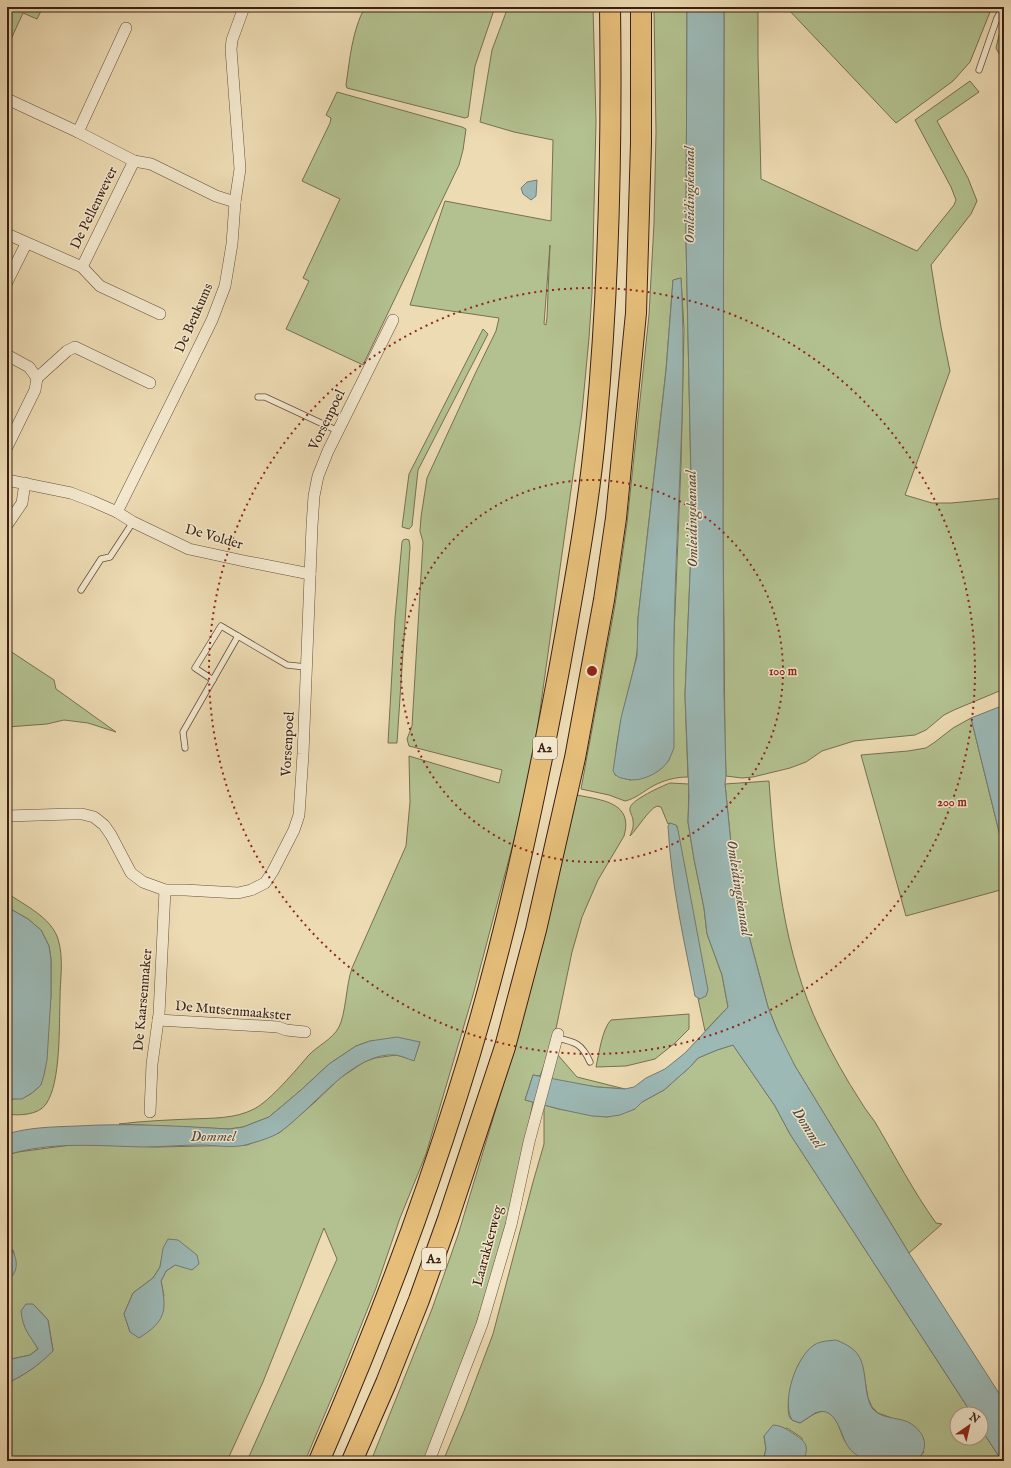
<svg xmlns="http://www.w3.org/2000/svg" width="1011" height="1468" viewBox="0 0 1011 1468" font-family="'IM FELL English',serif">
  <style>
    .green { fill: #b3c190; stroke: #767052; fill-rule: evenodd }
    .water { fill: #9cb9b6; stroke: #757b75 }
    .lines { fill: none; stroke-linecap: round; stroke-linejoin: round }
    .service-casing { stroke: #674e3b; stroke-width: 7 }
    .minor-casing { stroke: #674e3b; stroke-width: 12 }
    .motorway-casing { stroke: #3a1f13; stroke-width: 22 }
    .service { stroke: #f3e8ce; stroke-width: 5.5 }
    .minor { stroke: #f3e8ce; stroke-width: 11 }
    .motorway { stroke: #e6be7a; stroke-width: 20 }
    .ring { fill: none; stroke: #8f2418; stroke-width: 2; stroke-dasharray: 2 4 }
    .labels { text-anchor: middle; dominant-baseline: central; stroke-width: 3; stroke-linejoin: round; paint-order: stroke }
    .shield { fill: #f3e8ce; stroke: #725b4b; stroke-width: 1 }
    .shield-label { font-size: 13px; font-weight: bold; fill: #3a1f13 }
    .street-label { font-size: 14px; fill: #3a1f13; stroke: #f3e8ce }
    .water-label { font-size: 15px; font-style: italic; fill: #574d44; stroke: #f3e8ce }
    .centre { fill: #8f2418; stroke: #f3e8ce; stroke-width: 2 }
    .ring-label { font-size: 12px; text-anchor: middle; font-weight: bold; fill: #8f2418; stroke: #f3e8ce; stroke-width: 3; stroke-linejoin: round; paint-order: stroke }
  </style>
  <rect width="100%" height="100%" fill="#eddbb3"/>
  <filter id="stains"><feTurbulence type="fractalNoise" baseFrequency=".005" numOctaves="4"/><feColorMatrix values="0 0 0 0 .2 0 0 0 0 .09 0 0 0 0 .02 0 0 0 .5 -.17"/></filter>
  <radialGradient id="worn" r=".72"><stop offset=".6" stop-color="#630" stop-opacity="0"/><stop offset="1" stop-color="#630" stop-opacity=".3"/></radialGradient>
  <!-- green -->
  <g class="green">
    <path d="M7,7H43L37,19L23,13L7,48Z"/>
    <path d="M365,7H495L475,66L468,117L465,118L347,88L346,85C350,58 352,31 365,7Z"/>
    <path d="M508,7H593L596,121L592,293L589,338L582,412L533,760L514,840L473,995L426,1154L400,1218L376,1288L341,1376L305,1461H247L337,1259L324,1228L263,1382L227,1461H7V1383C25,1375 39,1365 53,1350L48,1320L33,1304L34,1342L38,1349L30,1355L7,1360V1276H12L14,1252L7,1242V1155L18,1152L78,1144L157,1147L247,1145L279,1133L314,1103L340,1078L364,1062L375,1058L396,1055L414,1060L420,1042L370,1041L356,1046L329,1064L301,1090L269,1117L243,1127L229,1129L119,1124C143,1121 167,1120 191,1119C212,1118 235,1119 254,1109C270,1101 296,1070 308,1056C318,1045 332,1040 339,1027C346,1013 346,985 352,968L406,846L410,802L409,756L499,783L502,770L409,746L407,739L412,726L423,542L420,531L421,517L427,478L475,374L496,331L499,318L410,305L445,201L551,221L553,140L514,132L480,122L492,50ZM550,245L547,317L546,325L544,324ZM161,1261L175,1265L166,1271L161,1281L164,1296L130,1332L124,1314L133,1293L153,1278L160,1267Z"/>
    <path d="M654,7H687L686,239L692,527L685,695L688,777C676,777 664,780 653,786C644,791 635,799 625,801L609,795L581,789L615,605L627,523L649,315L654,223L656,132ZM681,278L684,329L681,464L669,760L659,770L630,780L615,775C614,735 628,697 636,658C639,645 637,631 638,618L666,370L673,280Z"/>
    <path d="M724,7H758V56L761,179L917,251L954,205L956,200L951,187L915,120L970,81L979,92L937,121L968,178L977,201L971,214L931,265L941,327L950,371L905,495L932,503H951L1004,498V689L954,710L944,715L926,730L915,735L854,741L822,751L806,762L790,768L753,777L742,778L726,776L725,741L723,526Z"/>
    <path d="M786,7H992L970,62L953,81L896,123Z"/>
    <path d="M1004,24V63L996,48L999,35Z"/>
    <path d="M337,92L462,127L466,129L463,150L459,165L363,365L286,329L309,281L303,278L340,199L302,181L330,123L331,118L326,115Z"/>
    <path d="M483,329L488,334L418,470L412,526L409,529L402,527L409,474Z"/>
    <path d="M406,539L409,540L410,547L397,743H388L395,618L402,542L403,540Z"/>
    <path d="M7,649L54,680L56,689L116,732L88,723L64,720L47,724L7,727Z"/>
    <path d="M971,718L1004,852V889L906,916L861,755L908,751L926,748L935,742L953,728Z"/>
    <path d="M769,781C775,865 783,952 820,1029C832,1054 846,1079 861,1102C865,1109 870,1115 875,1122C895,1156 913,1191 936,1223L942,1224L909,1253L795,1066L784,1047L768,1007L735,884L725,784Z"/>
    <path d="M670,783L689,784L688,822L694,859L704,908L707,934L722,975L728,1007L705,1031L698,998L700,999L677,826L670,823L668,824L661,807L657,806C648,810 638,828 630,836C632,831 634,826 633,821C633,816 629,812 630,808C631,800 662,786 670,783Z"/>
    <path d="M577,795C601,800 634,802 624,836L598,880L582,917L572,952L553,1043L540,1076L533,1075L525,1100L533,1102L518,1181L503,1239L475,1328L425,1461H371L432,1309L458,1235L514,1049L546,930Z"/>
    <path d="M7,893C24,905 51,917 58,939C64,958 60,980 60,999C59,1025 61,1083 46,1104C39,1115 19,1116 7,1114V1099C25,1099 28,1097 41,1085L51,996V959L49,946L41,930L36,926L28,919L7,907Z"/>
    <path d="M689,1014V1029L675,1043L655,1059L626,1066L596,1067C599,1054 602,1029 611,1020Z"/>
    <path d="M733,1045L775,1106L790,1134L972,1414H957V1438H981V1429L1002,1461H916L924,1452L892,1418L878,1413L872,1407L868,1398L863,1369L814,1345C807,1353 799,1361 796,1371C792,1380 784,1412 791,1419C793,1421 797,1422 800,1423C807,1419 816,1411 825,1411C838,1412 839,1432 845,1441C851,1449 859,1457 868,1461H803L804,1458L802,1438L787,1428L764,1436L766,1449L763,1461H534L528,1459L526,1461H443L464,1411L493,1334L533,1182L544,1144V1105L559,1109L607,1117L635,1109L642,1102L664,1090L690,1067L698,1058L717,1050Z"/>
    <path d="M557,1054L577,1077L625,1089L597,1087L551,1080Z"/>
  </g>
  <!-- water -->
  <g class="water">
    <path d="M687,7H724L723,526L724,693L726,776L725,784L735,884L768,1007L777,1030L795,1066L909,1253L1004,1401V1461H1002L981,1429V1414H972L790,1134L775,1106L733,1045L717,1050L698,1058L690,1067L664,1090L642,1102L635,1109L620,1115L607,1117L592,1116L559,1109L525,1100L533,1075L597,1087L625,1089L634,1087L646,1078L665,1069L685,1053L728,1007L722,975L707,934L704,908L694,859L688,822L689,796L685,695L692,527L686,239Z"/>
    <path d="M537,180L536,196L531,200L523,194L521,188L527,182Z"/>
    <path d="M681,278C687,384 678,490 675,596C673,647 674,697 674,748C672,752 671,756 669,760C661,773 640,783 626,779C620,778 616,777 613,771L621,718L637,656L638,618L666,371L673,280Z"/>
    <path d="M1004,705V736L1000,744L1004,766V852L971,718Z"/>
    <path d="M670,823L676,825L678,830L708,990L706,996L700,999L695,996C684,940 671,884 668,826Z"/>
    <path d="M7,907L28,919L41,930L49,946L51,959V996L47,1060L44,1075L41,1085L32,1093L22,1099H7Z"/>
    <path d="M397,1037L420,1042L414,1061C408,1059 402,1056 396,1055C353,1051 313,1109 280,1132C271,1138 259,1141 249,1144C233,1149 217,1145 200,1145C181,1145 162,1147 143,1147C98,1146 51,1141 7,1155V1134C30,1127 53,1127 77,1126C127,1123 178,1126 229,1129L243,1127L269,1117L301,1090L329,1064L356,1046L370,1041Z"/>
    <path d="M168,1239L178,1240L197,1255L199,1264L192,1270L175,1265L166,1271L161,1281C167,1311 166,1321 139,1338L130,1332L124,1314L133,1293L153,1278L160,1267L163,1248Z"/>
    <path d="M7,1242C14,1252 21,1265 12,1276H7Z"/>
    <path d="M26,1304H33L48,1320L53,1351C39,1365 25,1375 7,1383V1360L30,1355L38,1349C29,1334 23,1330 21,1311Z"/>
    <path d="M836,1340C862,1350 863,1361 866,1387C867,1394 868,1401 872,1408C880,1419 897,1417 908,1422C925,1431 931,1448 916,1461C901,1461 874,1465 861,1458C857,1455 852,1452 849,1448C840,1436 837,1404 815,1413C810,1416 805,1420 800,1423L792,1420C781,1401 796,1357 814,1345C820,1341 828,1341 836,1340Z"/>
    <path d="M773,1425C783,1426 786,1429 794,1434C806,1442 810,1446 803,1461H763L766,1449L764,1436Z"/>
  </g>
  <g class="lines">
    <defs>
      <g id="service">
        <path d="M979,70L997,18L1003,7"/>
        <path d="M258,397H265L338,431"/>
        <path d="M81,590L101,559L110,557L133,522"/>
        <path d="M213,680L195,668L221,626L287,665L306,667"/>
        <path d="M185,748L183,732L238,636"/>
        <path d="M557,1038C576,1042 582,1044 590,1062"/>
      </g>
      <g id="minor">
        <path d="M7,99L78,132L134,161L151,164L216,196L235,202"/>
        <path d="M78,132L126,28"/>
        <path d="M7,234L82,267L100,286L160,314"/>
        <path d="M82,267L134,161"/>
        <path d="M7,282L26,244"/>
        <path d="M7,355L29,367L37,378L35,390L7,447"/>
        <path d="M37,378L67,351L75,347L150,383"/>
        <path d="M7,480L71,493L92,501L117,512L189,367L212,320L225,286L232,244L235,202L240,169L231,49L232,40L244,7"/>
        <path d="M117,512L133,522L189,549L244,561L310,574"/>
        <path d="M7,525L22,503L25,483"/>
        <path d="M7,816L71,814H82L94,817L104,825L111,835L131,873L143,882L165,890H185L238,893L251,890L265,883L273,871L294,830L299,815L303,754L312,526L314,496L318,476L328,451L393,320"/>
        <path d="M158,1020L278,1027L286,1030L305,1032"/>
        <path d="M150,1112L152,1064L159,1014L165,890"/>
        <path d="M429,1461L482,1324L511,1225L529,1142L558,1034"/>
      </g>
      <g id="motorway">
        <path d="M319,1461C371,1342 418,1220 457,1096C502,955 533,810 560,665C574,586 589,507 596,427C609,288 612,147 610,7"/>
        <path d="M352,1461L386,1383L419,1300L448,1219L505,1047L536,930L575,758L604,600L616,518L636,313L641,143V7"/>
      </g>
    </defs>
    <!-- service casing -->
    <use href="#service" class="service-casing"/>
    <!-- minor casing -->
    <use href="#minor" class="minor-casing"/>
    <!-- motorway casing -->
    <use href="#motorway" class="motorway-casing"/>
    <!-- service -->
    <use href="#service" class="service"/>
    <!-- minor -->
    <use href="#minor" class="minor"/>
    <!-- motorway -->
    <use href="#motorway" class="motorway"/>
  </g>
  <!-- distance rings -->
  <g class="ring">
    <circle cx="592" cy="671" r="191"/>
    <circle cx="592" cy="671" r="383"/>
  </g>
  <g class="labels">
    <!-- shield labels -->
    <g class="shield">
      <rect x="533" y="737" width="24" height="22" rx="3"/>
      <rect x="422" y="1248" width="24" height="22" rx="3"/>
    </g>
    <g class="shield-label">
      <text x="545" y="748">A2</text>
      <text x="434" y="1259">A2</text>
    </g>
    <!-- street labels -->
    <g class="street-label">
      <text transform="translate(94 208) rotate(-64)">De Pellenwever</text>
      <text transform="translate(194 318) rotate(-66)">De Beukums</text>
      <text transform="translate(327 420) rotate(-64)">Vorsenpoel</text>
      <text transform="translate(214 537) rotate(16)">De Volder</text>
      <text transform="translate(288 744) rotate(-87)">Vorsenpoel</text>
      <text transform="translate(143 1000) rotate(-85)">De Kaarsenmaker</text>
      <text transform="translate(233 1011) rotate(5)">De Mutsenmaakster</text>
      <text transform="translate(488 1246) rotate(-75)">Laarakkerweg</text>
    </g>
    <!-- water labels -->
    <g class="water-label">
      <text transform="translate(689 195) rotate(-90)">Omleidingskanaal</text>
      <text transform="translate(692 519) rotate(-91)">Omleidingskanaal</text>
      <text transform="translate(739 888) rotate(81)">Omleidingskanaal</text>
      <text transform="translate(808 1128) rotate(57)">Dommel</text>
      <text x="213" y="1136">Dommel</text>
    </g>
  </g>
  <circle cx="592" cy="671" r="6" class="centre"/>
  <g class="ring-label">
    <text x="783" y="675">100 m</text>
    <text x="952" y="806">200 m</text>
  </g>
  <!-- margin -->
  <rect width="1011" height="1468" fill="none" stroke="#eddbb3" stroke-width="24"/>
  <rect x="8" y="8" width="995" height="1452" fill="none" stroke="#3a1f13" stroke-width="2"/>
  <rect x="12" y="12" width="987" height="1444" fill="none" stroke="#3a1f13"/>
  <!-- north arrow -->
  <g transform="translate(969 1426) rotate(34)"><circle r="19" fill="#f3e8ce" stroke="#a99883"/>
  <path d="M0-3L7 15L0 10L-7 15Z" fill="#8f2418"/>
  <text y="-6" font-size="11" font-weight="bold" text-anchor="middle" fill="#3a1f13">N</text>
  </g>
  <rect width="100%" height="100%" filter="url(#stains)"/>
  <rect width="100%" height="100%" fill="url(#worn)"/>
</svg>
